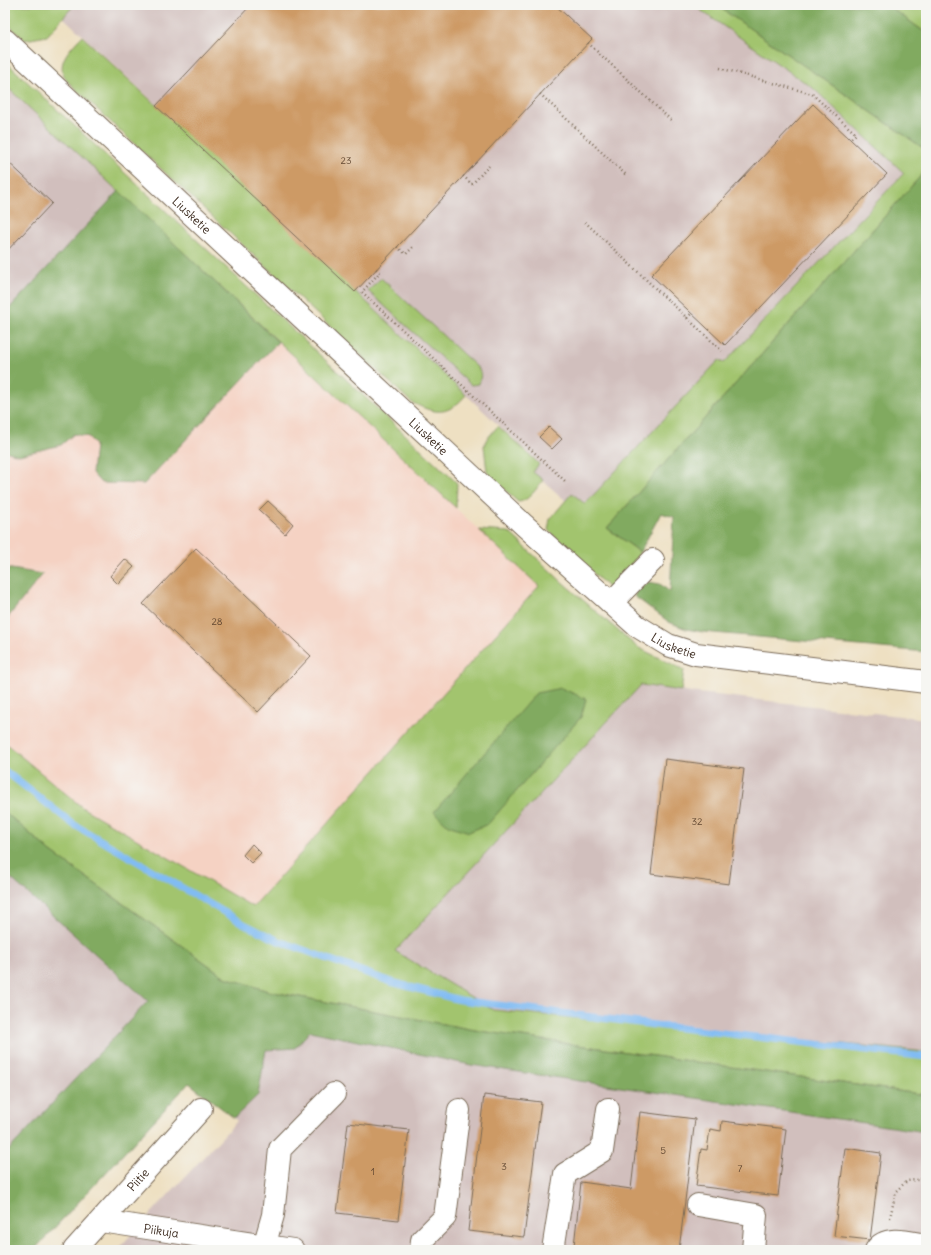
<svg xmlns="http://www.w3.org/2000/svg" width="931" height="1255" viewBox="0 0 931 1255" font-family="Delius,sans-serif">
  <style>
    .built { fill: #f5d2c3 }
    .industrial { fill: #d1bfbd }
    .green { fill: #a2c46e; stroke: #6e7746 }
    .forest { fill: #81aa61; stroke: #5e6a40 }
    .lines { fill: none; stroke-linecap: round; stroke-linejoin: round }
    .stream { stroke: #81bcf3; stroke-width: 7 }
    .building { fill: #cd9a65 }
    .minor-casing { stroke: #7a6a57; stroke-width: 24 }
    .path { stroke: #7a6a57; stroke-width: 2.5; stroke-dasharray: 1 3; stroke-linecap: butt }
    .minor { stroke: #fff; stroke-width: 22 }
    .labels { text-anchor: middle; dominant-baseline: central; stroke-width: 3.5; stroke-linejoin: round; paint-order: stroke }
    .number-label { font-size: 10px; fill: #604630 }
    .street-label { font-size: 12px; fill: #3b2a1e; stroke: #f6f6f2 }
  </style>
  <rect width="100%" height="100%" fill="#f6f6f2"/>
  <filter id="ink" filterUnits="userSpaceOnUse"><feTurbulence type="fractalNoise" baseFrequency=".025" numOctaves="2"/><feDisplacementMap in="SourceGraphic" scale="8" xChannelSelector="R" yChannelSelector="G"/><feConvolveMatrix kernelMatrix="1 2 1 2 8 2 1 2 1" color-interpolation-filters="sRGB"/></filter>
  <filter id="wash" filterUnits="userSpaceOnUse"><feTurbulence type="fractalNoise" baseFrequency=".012" numOctaves="4" result="noise"/><feDisplacementMap in="SourceGraphic" scale="16" xChannelSelector="R" yChannelSelector="G"/><feGaussianBlur stdDeviation="0.9" result="paint"/><feColorMatrix in="noise" values="0 0 0 0 0 0 0 0 0 0 0 0 0 0 0 0 0 1.4 0 .05"/><feComposite in="paint" operator="in"/></filter>
  <g filter="url(#wash)">
    <rect width="100%" height="100%" fill="#eee0c2"/>
    <!-- built -->
    <path class="built" d="M278,342L539,586L253,907L83,808L5,743V621L42,574L5,568V451L19,455L61,445L74,434L89,437L95,445L92,473L144,484Z"/>
    <!-- industrial -->
    <g class="industrial">
      <path d="M74,5H693L813,88L904,173L724,363L719,360L585,504L572,493L566,501L533,472L539,463L63,17Z"/>
      <path d="M5,85L119,191L5,313Z"/>
      <path d="M641,685L681,691L926,719V1052L493,1010L395,951Z"/>
      <path d="M5,873L148,1001L5,1154Z"/>
      <path d="M310,1030L471,1065L926,1132V1250H117L237,1121L234,1118L258,1095L266,1050L295,1048Z"/>
    </g>
    <!-- green -->
    <g class="green">
      <path d="M5,5H74L47,36L25,40L5,22Z"/>
      <path d="M693,5H716L926,150V170L607,528L640,552L622,580L610,589L548,530L550,519L572,493L585,504L719,360L724,363L904,173L813,88Z"/>
      <path d="M887,5H926V33Z"/>
      <path d="M82,36L466,395C447,417 435,414 411,402L68,82C53,64 70,49 82,36Z"/>
      <path d="M5,61L457,483L456,508L5,85Z"/>
      <path d="M381,278L477,367C482,372 481,377 479,384L471,385L368,291Z"/>
      <path d="M498,426L539,464L533,472L543,480C537,488 528,502 518,502L491,477L487,472L484,446L486,440Z"/>
      <path d="M479,530L509,532L561,581L637,647L684,670L681,691L641,685L395,951L493,1010L926,1052V1095L480,1031L268,991L225,977L51,852L5,812V743L83,808L253,907L539,586Z"/>
    </g>
    <!-- forest -->
    <g class="forest">
      <path d="M716,5H887L926,33V150Z"/>
      <path d="M926,170V652L703,632L686,629L669,622L634,596L638,589L648,582L660,584L670,592L674,517L661,513L640,552L607,528Z"/>
      <path d="M119,191L278,342L144,484L101,483L92,473L95,445L89,437L74,434L61,445L19,455L5,451V313Z"/>
      <path d="M5,568L43,574L5,621Z"/>
      <path d="M561,688L586,699L581,717L488,824L469,832L448,825L434,812L536,693Z"/>
      <path d="M5,812L51,852L225,977L268,991L480,1031L926,1095V1132L471,1065L310,1031L295,1048L266,1050L258,1095L234,1118L189,1083L34,1250H5V1154L148,1001L5,873Z"/>
    </g>
    <g class="lines">
      <!-- stream -->
      <path class="stream" d="M5,771L73,824L246,925L279,941L391,982L460,1000L663,1026L926,1057"/>
    </g>
    <g id="blocks">
      <!-- building -->
      <g class="building">
        <path d="M251,5H555L592,39L355,292L156,106Z"/>
        <path d="M813,104L887,174L725,345L651,275Z"/>
        <path d="M5,159L52,203L5,253Z"/>
        <path d="M549,427L562,439L552,449L539,437Z"/>
        <path d="M268,501L293,524L285,534L259,510Z"/>
        <path d="M196,548L311,656L258,712L143,604Z"/>
        <path d="M125,559L134,567L118,584L110,576Z"/>
        <path d="M665,759L744,769L729,884L651,874Z"/>
        <path d="M252,844L261,853L251,863L243,855Z"/>
        <path d="M484,1095L541,1102L524,1237L468,1231Z"/>
        <path d="M640,1112L695,1119L679,1250H605L574,1246L581,1182L631,1189Z"/>
        <path d="M722,1121L786,1129L778,1196L696,1186L701,1149L707,1150L710,1129L721,1131Z"/>
        <path d="M348,1123L409,1130L398,1220L337,1213Z"/>
        <path d="M845,1148L881,1153L870,1240L834,1236Z"/>
      </g>
    </g>
  </g>
  <g filter="url(#ink)">
    <use href="#blocks" fill-opacity="0" stroke="#7a6a57" stroke-width="1"/>
    <g class="lines">
      <defs>
        <g id="minor">
          <path id="s1" d="M5,40L524,525L637,626L668,645L696,654L926,682"/>
          <path d="M611,603L653,560"/>
          <path d="M698,1205L756,1215L753,1250"/>
          <path id="s2" d="M101,1221L293,1250"/>
          <path id="s3" d="M74,1250L201,1109"/>
          <path d="M263,1250L273,1215L280,1149L334,1094"/>
          <path d="M421,1250L422,1240L445,1217L459,1110"/>
          <path d="M553,1250L565,1174L602,1151L608,1109"/>
          <path d="M876,1250C886,1234 912,1243 926,1245"/>
        </g>
      </defs>
      <!-- minor casing -->
      <use href="#minor" class="minor-casing"/>
      <!-- path -->
      <g class="path">
        <path d="M588,43L673,122"/>
        <path d="M720,68L812,94L856,134L850,139"/>
        <path d="M540,94L626,175"/>
        <path d="M463,176L472,184L489,166"/>
        <path d="M585,222L722,351"/>
        <path d="M397,247L406,254L413,247"/>
        <path d="M376,269L380,272L362,292L565,481"/>
        <path d="M687,318L692,313"/>
        <path d="M890,1218L896,1191L907,1181L926,1179"/>
      </g>
      <!-- minor -->
      <use href="#minor" class="minor"/>
    </g>
  </g>
  <g class="labels">
    <!-- number labels -->
    <g class="number-label">
      <text x="346" y="160">23</text>
      <text x="217" y="621">28</text>
      <text x="697" y="821">32</text>
      <text x="663" y="1150">5</text>
      <text x="504" y="1166">3</text>
      <text x="740" y="1168">7</text>
      <text x="373" y="1171">1</text>
    </g>
    <!-- street labels -->
    <g class="street-label">
      <text stroke="none"><textPath href="#s1" startOffset="256">Liusketie</textPath></text>
      <text stroke="none"><textPath href="#s1" startOffset="580">Liusketie</textPath></text>
      <text stroke="none"><textPath href="#s1" startOffset="904">Liusketie</textPath></text>
      <text stroke="none"><textPath href="#s3" startOffset="95">Piitie</textPath></text>
      <text stroke="none"><textPath href="#s2" startOffset="61">Piikuja</textPath></text>
    </g>
  </g>
  <!-- margin -->
  <rect width="931" height="1255" fill="none" stroke="#f6f6f2" stroke-width="20"/>
</svg>
